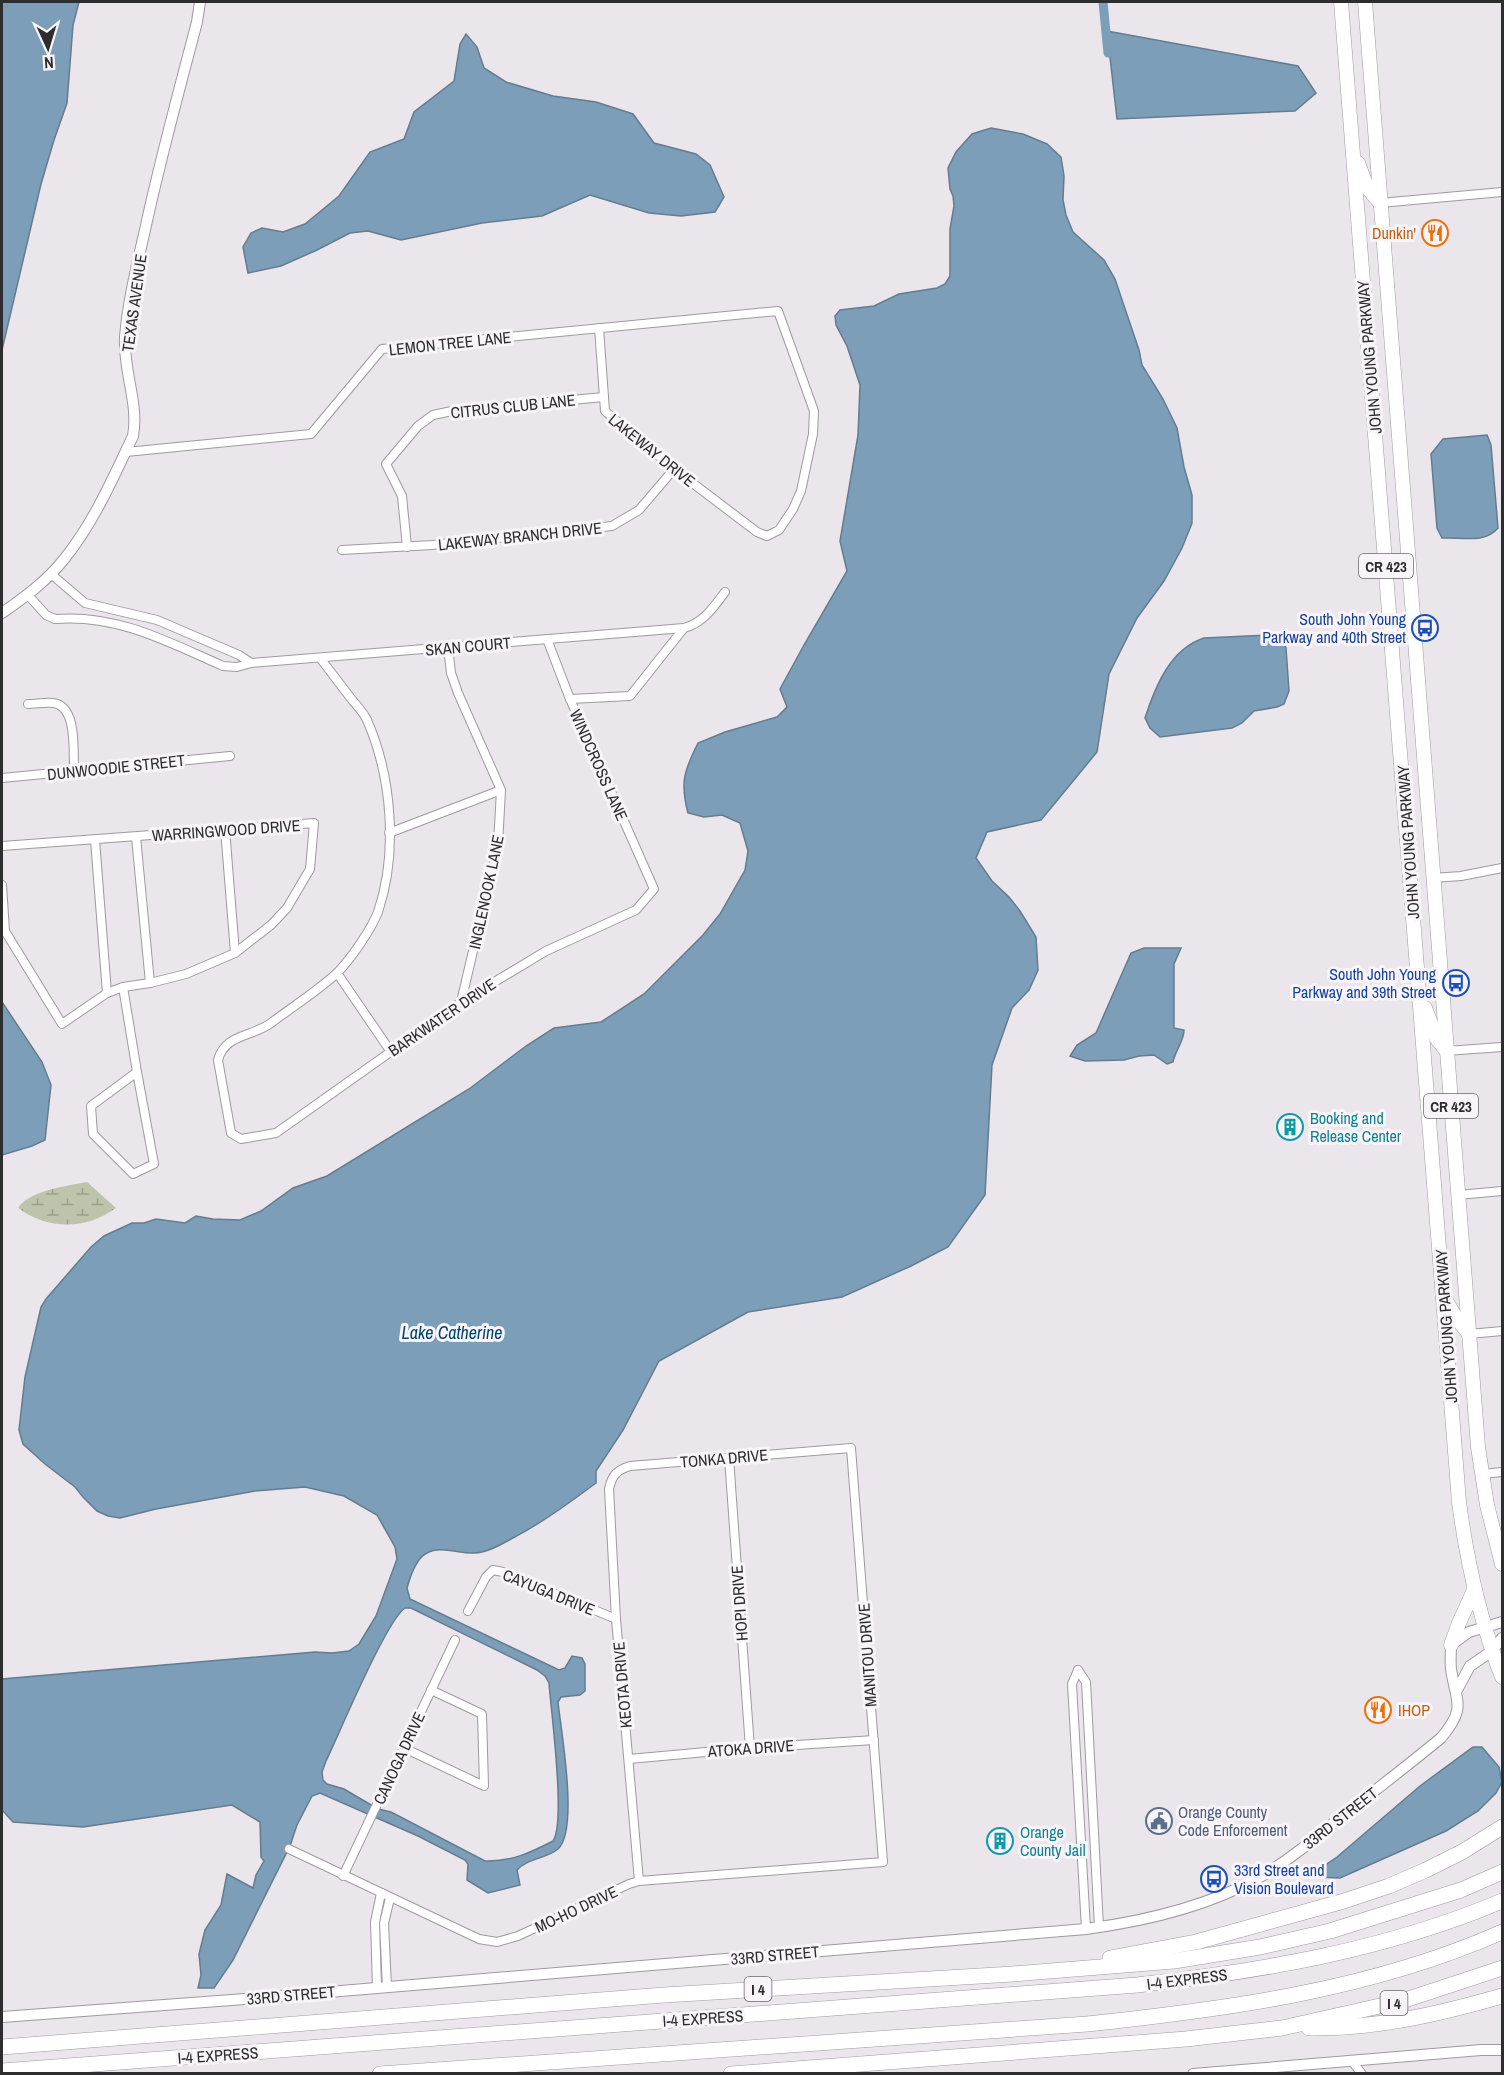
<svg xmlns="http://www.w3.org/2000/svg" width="1504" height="2075" viewBox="0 0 1504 2075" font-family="'Archivo Narrow',sans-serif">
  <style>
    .wetland { fill: url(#wetland-marsh) }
    .water { fill: #7c9eb8; stroke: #647c8f; stroke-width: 1.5; fill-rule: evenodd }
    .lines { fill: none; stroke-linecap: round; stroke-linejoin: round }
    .canal { stroke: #7c9eb8; stroke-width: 9 }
    .minor-casing { stroke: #9e9a9f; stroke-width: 10 }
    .tertiary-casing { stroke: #9e9a9f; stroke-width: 12 }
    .trunk-casing { stroke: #9e9a9f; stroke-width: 15 }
    .motorway-casing { stroke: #9e9a9f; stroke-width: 16 }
    .minor { stroke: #fff; stroke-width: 8 }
    .tertiary { stroke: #fff; stroke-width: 10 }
    .trunk { stroke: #fff; stroke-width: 14 }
    .motorway { stroke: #fff; stroke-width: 15 }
    .labels { text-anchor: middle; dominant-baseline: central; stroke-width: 6; stroke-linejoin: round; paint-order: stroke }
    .shield { fill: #f8f4f9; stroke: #6a686b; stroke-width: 1.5 }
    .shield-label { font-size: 15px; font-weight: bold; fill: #2d2c2e }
    .food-label { font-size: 16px; fill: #c56008; stroke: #f8f4f9; text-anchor: end }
    .street-label { font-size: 16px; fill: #2d2c2e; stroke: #f8f4f9 }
    .transit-label { font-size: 16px; fill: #164399; stroke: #f8f4f9; text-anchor: end }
    .culture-label { font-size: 16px; fill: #0d838f; stroke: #f8f4f9; text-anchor: start }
    .service-label { font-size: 16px; fill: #4e5e75; stroke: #f8f4f9; text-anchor: start }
    .water-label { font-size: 18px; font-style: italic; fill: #024467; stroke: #f8f4f9 }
  </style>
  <defs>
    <pattern id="wetland-marsh" width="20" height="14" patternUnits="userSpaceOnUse" patternTransform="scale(1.5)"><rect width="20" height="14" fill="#bec4ab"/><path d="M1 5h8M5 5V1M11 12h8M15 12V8" fill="none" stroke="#9b9f8c"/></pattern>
  </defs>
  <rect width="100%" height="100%" fill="#ebe6ec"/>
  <!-- wetland -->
  <path class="wetland" d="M87,1182L116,1208C86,1230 48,1230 18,1208C30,1190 67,1186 87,1182Z"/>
  <!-- water -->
  <g class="water">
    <path d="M2,2H79L73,25L67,103L54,140L41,184L2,350Z"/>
    <path d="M1107,31L1298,66L1316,93L1295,111L1117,119Z"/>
    <path d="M466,34L477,47L484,68L506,82L553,96L596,102L633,114L654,143L696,154L710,165L724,197L715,212L681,216L649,213L590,195L542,216L482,223L401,240L368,231L350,233L317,250L281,266L248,273L243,247L251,233L262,228L283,232L305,224L339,196L370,152L404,139L414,112L454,81L460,44Z"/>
    <path d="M991,128L1023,134L1047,144L1061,157L1064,176L1063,200L1066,215L1073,232L1104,260L1115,279L1139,350L1142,365L1163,399L1177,428L1184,467L1192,495V523L1182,548L1164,581L1137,618L1109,674L1097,752L1041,820L987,832L976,858L992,881L1009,897L1020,911L1036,937L1038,970L1029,990L1012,1008L992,1065L985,1195L948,1247L911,1266L842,1297L748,1312L659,1361L623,1430L596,1471V1483C569,1503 542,1523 511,1539C502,1544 492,1550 482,1552C465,1557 443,1544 427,1553C416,1558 410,1577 407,1588L410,1599L559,1670L565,1668L572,1656L582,1658L585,1664V1691L580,1695L561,1697L558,1702C561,1731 579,1830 558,1849C546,1859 528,1858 517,1870L520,1885L488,1893L467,1880L468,1864L465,1860L418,1836L320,1793L312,1796L297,1825L290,1846L233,1960L214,1988H198L201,1975L199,1954L205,1930L221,1905L227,1874L253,1888L256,1875L264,1861L261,1857L260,1822L232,1805L83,1827L13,1822L2,1810V1679L315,1652L332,1653L349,1651L359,1644L376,1616L397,1559L395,1547L377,1515L344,1496L305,1487L255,1491L156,1509L120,1518L108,1516L97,1511L83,1497L75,1487L45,1464L23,1444L19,1430L25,1377L41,1307L46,1299L91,1247L104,1236L132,1223H144L156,1219L185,1223L196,1216L213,1219L240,1220L261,1211L293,1188L327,1176L469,1089L526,1046L554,1028L601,1022L644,994L703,935L720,914L745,870L748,851L740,823L722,815L704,817L688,813C680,783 684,771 698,743L725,732L777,717L787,707L780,689L804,645L847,571L840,541L858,435L860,385L847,346L836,325L835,316L840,310L874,306L899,294L937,288L945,284L950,276V229L954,206L953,196L950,189L948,168L956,152L972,134ZM405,1608H411L537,1670L545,1676L549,1683C551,1711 566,1822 553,1841C530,1853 510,1862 485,1861L391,1812L378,1809L344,1789L327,1784L323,1780L322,1772L326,1761C339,1734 386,1621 405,1608Z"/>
    <path d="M1487,435L1491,445L1498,528C1485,544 1461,537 1442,538L1437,528L1431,454L1443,439Z"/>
    <path d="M1269,635H1277L1283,641L1286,648L1289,691L1284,704L1277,707L1254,711L1242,723L1232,728L1160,737L1150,728L1145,718C1155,687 1170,649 1204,638Z"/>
    <path d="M1144,948H1181L1174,964V1028L1184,1030C1184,1041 1175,1051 1173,1062L1167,1064L1154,1055L1139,1056L1124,1060L1085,1061L1070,1056L1077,1045L1096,1033L1131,953Z"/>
    <path d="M2,1002L42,1062L51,1085L45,1140L32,1146L2,1155Z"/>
    <path d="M1473,1747H1482L1499,1767L1502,1782L1496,1793L1478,1811L1446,1831L1340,1878L1317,1877L1318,1870L1337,1857L1420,1786Z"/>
  </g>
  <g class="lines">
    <!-- canal -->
    <path class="canal" d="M1103,2L1108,53"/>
    <defs>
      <g id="minor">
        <path d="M1380,203L1502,192"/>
        <path d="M126,452L311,434L382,349L778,311L814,411L813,434L801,491L793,509L779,530L767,536L757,532L674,469L605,411L599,328"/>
        <path d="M407,547L402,496L386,464L418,426L433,415L452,411L604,397"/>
        <path d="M342,550L432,545L612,526L639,510L674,469"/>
        <path d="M51,574L85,603L157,620L239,655L251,663"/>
        <path d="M28,595L46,615L55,619C118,614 168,642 223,666L237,667L251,663L684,628C703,623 714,607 725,592"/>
        <path d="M448,647L451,673L458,693L501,790L498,845L461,1002"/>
        <path d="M320,658C331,672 342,687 353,701C358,707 364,713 367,720C392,777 398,853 378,912C371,930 350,960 337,973C320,989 291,1008 271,1023C252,1037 225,1034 218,1060L231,1133L241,1139L276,1133L461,1002L546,951L636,910L654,889L570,699L547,639"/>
        <path d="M570,699L630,696L684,628"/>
        <path d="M28,704C36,704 45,702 53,703C78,706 73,752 74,771"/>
        <path d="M2,778L230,756"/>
        <path d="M225,829L235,953"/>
        <path d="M389,833L501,790"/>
        <path d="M136,837L150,983"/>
        <path d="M95,840L107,993"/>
        <path d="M2,846L314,823L310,869L287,908L271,925L235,953L186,974L150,983L123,987L107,993L62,1024L5,931L2,885"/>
        <path d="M1433,878L1461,876L1502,868"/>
        <path d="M337,973L391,1052"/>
        <path d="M123,987L137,1072"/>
        <path d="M1446,1051L1502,1047"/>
        <path d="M137,1072L154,1164L133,1174L93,1134L91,1106Z"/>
        <path d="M1458,1195L1502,1191"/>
        <path d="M1469,1334L1502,1331"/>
        <path d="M729,1458L750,1748"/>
        <path d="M1482,1474L1502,1472"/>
        <path d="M468,1611L486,1577L493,1570L503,1572L616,1619"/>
        <path d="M1078,1670L1072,1684L1086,1929"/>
        <path d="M1078,1670L1086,1682L1099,1927"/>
        <path d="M404,1748L484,1786L482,1714L431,1690"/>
        <path d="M629,1759L750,1748L874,1740"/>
        <path d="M289,1849L479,1939L497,1942L518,1936L629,1884L639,1881L883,1862L851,1448L630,1466C617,1470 612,1475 609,1489L616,1619L639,1881"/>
        <path d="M343,1876L455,1640"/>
        <path d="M387,1987L384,1923L390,1898"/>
        <path d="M377,1988L375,1922L381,1893"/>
        <path d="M1351,2060L1362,2074"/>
      </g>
      <g id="tertiary">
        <path d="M2,613C25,597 47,581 65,558C94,522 113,478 133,436C139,403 123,371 125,337C128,301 137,265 145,230C160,160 179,91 197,22L200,2"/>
        <path d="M1457,1690L1470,1666L1492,1651L1502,1638"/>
        <path d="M2,2017L232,2000L1086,1929C1146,1921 1207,1907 1260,1877C1288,1861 1313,1840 1337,1820C1372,1793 1407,1766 1441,1738C1467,1707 1456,1703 1451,1669C1450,1661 1451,1653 1451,1645L1469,1632L1502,1622"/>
        <path d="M1193,2074L1481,2050H1502"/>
      </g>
      <g id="trunk">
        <path d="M1341,2L1459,1502C1467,1562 1480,1621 1502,1677"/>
        <path d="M1365,2L1478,1447L1487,1505L1502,1564"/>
        <path d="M1358,163L1367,187L1380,203"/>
        <path d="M1425,1008L1437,1039L1446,1050"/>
        <path d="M1445,1299L1455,1316L1469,1334"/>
        <path d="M1451,1645L1459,1623L1474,1590"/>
      </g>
      <g id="motorway">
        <path d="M1110,1958L1196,1942L1344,1901L1389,1886L1426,1870L1462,1852L1502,1827"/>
        <path d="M1309,2028C1375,2029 1439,2014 1502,1996"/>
        <path d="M2,2047L664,1995L1013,1974L1174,1961L1260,1947L1330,1931L1461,1890L1502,1872"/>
        <path d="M2,2071L1137,1985C1262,1971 1386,1950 1502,1901"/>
        <path d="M380,2074L1087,2024C1228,2009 1371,1990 1502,1932"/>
        <path d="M731,2074L1186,2039L1282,2028L1402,2001L1502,1968"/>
      </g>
    </defs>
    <!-- minor casing -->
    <use href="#minor" class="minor-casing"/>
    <!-- tertiary casing -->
    <use href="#tertiary" class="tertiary-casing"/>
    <!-- trunk casing -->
    <use href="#trunk" class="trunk-casing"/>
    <!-- motorway casing -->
    <use href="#motorway" class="motorway-casing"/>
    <!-- minor -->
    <use href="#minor" class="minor"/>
    <!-- tertiary -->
    <use href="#tertiary" class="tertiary"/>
    <!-- trunk -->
    <use href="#trunk" class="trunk"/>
    <!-- motorway -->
    <use href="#motorway" class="motorway"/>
  </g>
  <!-- icons -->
  <defs>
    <symbol id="restaurant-ring" viewBox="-11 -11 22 22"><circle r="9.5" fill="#f8f4f9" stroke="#e8710a" stroke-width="1.5"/><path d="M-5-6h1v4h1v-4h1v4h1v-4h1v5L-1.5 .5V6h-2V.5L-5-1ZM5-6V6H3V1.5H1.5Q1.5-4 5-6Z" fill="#e8710a"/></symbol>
    <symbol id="bus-ring" viewBox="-11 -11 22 22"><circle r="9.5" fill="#f8f4f9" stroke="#1a4fb4" stroke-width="1.5"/><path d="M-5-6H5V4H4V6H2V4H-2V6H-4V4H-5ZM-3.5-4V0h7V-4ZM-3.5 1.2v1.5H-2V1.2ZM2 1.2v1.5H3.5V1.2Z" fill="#1a4fb4"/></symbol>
    <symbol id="building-ring" viewBox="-11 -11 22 22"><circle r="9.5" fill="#f8f4f9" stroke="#0f9aa8" stroke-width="1.5"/><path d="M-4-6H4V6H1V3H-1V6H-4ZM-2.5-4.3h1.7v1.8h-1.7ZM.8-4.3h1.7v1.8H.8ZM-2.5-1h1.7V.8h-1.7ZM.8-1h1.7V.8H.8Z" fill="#0f9aa8"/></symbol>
    <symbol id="civic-ring" viewBox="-11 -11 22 22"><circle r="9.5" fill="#f8f4f9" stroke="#5c6f8a" stroke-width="1.5"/><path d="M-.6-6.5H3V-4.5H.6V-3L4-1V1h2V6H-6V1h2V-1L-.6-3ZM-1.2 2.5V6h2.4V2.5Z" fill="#5c6f8a"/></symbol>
  </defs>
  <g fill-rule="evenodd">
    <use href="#restaurant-ring" x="1420" y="218" width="30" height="30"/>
    <use href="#bus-ring" x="1410" y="613" width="30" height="30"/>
    <use href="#bus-ring" x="1441" y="968" width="30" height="30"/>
    <use href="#building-ring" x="1275" y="1112" width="30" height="30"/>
    <use href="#restaurant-ring" x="1363" y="1695" width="30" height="30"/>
    <use href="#civic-ring" x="1144" y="1806" width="30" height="30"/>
    <use href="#building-ring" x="985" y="1826" width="30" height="30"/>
    <use href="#bus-ring" x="1199" y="1864" width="30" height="30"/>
  </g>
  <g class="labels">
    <!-- shield labels -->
    <g class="shield">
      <rect x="1359" y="554" width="54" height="24" rx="4.5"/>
      <rect x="1424" y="1094" width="54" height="24" rx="4.5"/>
      <rect x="744.5" y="1977" width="27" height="24" rx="4.5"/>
      <rect x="1380.5" y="1991" width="27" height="24" rx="4.5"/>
    </g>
    <g class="shield-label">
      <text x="1386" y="566">CR 423</text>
      <text x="1451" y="1106">CR 423</text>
      <text x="758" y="1989">I 4</text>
      <text x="1394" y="2003">I 4</text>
    </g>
    <!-- food labels -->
    <g class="food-label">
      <text x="1416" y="233">Dunkin'</text>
      <text x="1398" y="1710" text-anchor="start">IHOP</text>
    </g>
    <!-- street labels -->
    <g class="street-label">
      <text transform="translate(134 303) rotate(-82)">TEXAS AVENUE</text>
      <text transform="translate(450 343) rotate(-6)">LEMON TREE LANE</text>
      <text transform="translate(1369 357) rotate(-95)">JOHN YOUNG PARKWAY</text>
      <text transform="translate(513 406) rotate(-6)">CITRUS CLUB LANE</text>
      <text transform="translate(652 450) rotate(39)">LAKEWAY DRIVE</text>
      <text transform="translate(520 536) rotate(-6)">LAKEWAY BRANCH DRIVE</text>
      <text transform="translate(468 646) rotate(-5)">SKAN COURT</text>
      <text transform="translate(599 765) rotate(66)">WINDCROSS LANE</text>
      <text transform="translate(116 767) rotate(-6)">DUNWOODIE STREET</text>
      <text transform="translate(226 830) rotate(-4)">WARRINGWOOD DRIVE</text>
      <text transform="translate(1408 842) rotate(-94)">JOHN YOUNG PARKWAY</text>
      <text transform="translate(486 892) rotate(-78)">INGLENOOK LANE</text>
      <text transform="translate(442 1017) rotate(-34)">BARKWATER DRIVE</text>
      <text transform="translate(1446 1326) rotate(-94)">JOHN YOUNG PARKWAY</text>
      <text transform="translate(724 1458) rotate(-5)">TONKA DRIVE</text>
      <text transform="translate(549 1592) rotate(22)">CAYUGA DRIVE</text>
      <text transform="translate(739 1603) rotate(-94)">HOPI DRIVE</text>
      <text transform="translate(867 1655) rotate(-94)">MANITOU DRIVE</text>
      <text transform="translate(622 1685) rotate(-95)">KEOTA DRIVE</text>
      <text transform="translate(751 1748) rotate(-4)">ATOKA DRIVE</text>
      <text transform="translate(399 1758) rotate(-65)">CANOGA DRIVE</text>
      <text transform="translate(1340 1818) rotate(-38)">33RD STREET</text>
      <text transform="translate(576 1909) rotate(-25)">MO-HO DRIVE</text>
      <text transform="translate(775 1955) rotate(-5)">33RD STREET</text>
      <text transform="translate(1187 1979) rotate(-7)">I-4 EXPRESS</text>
      <text transform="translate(291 1995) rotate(-5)">33RD STREET</text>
      <text transform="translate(703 2018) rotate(-4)">I-4 EXPRESS</text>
      <text transform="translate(218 2055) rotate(-4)">I-4 EXPRESS</text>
    </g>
    <!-- transit labels -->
    <g class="transit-label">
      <text x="1406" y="619">South John Young<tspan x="1406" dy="18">Parkway and 40th Street</tspan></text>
      <text x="1436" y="974">South John Young<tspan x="1436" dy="18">Parkway and 39th Street</tspan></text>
      <text x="1234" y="1870" text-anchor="start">33rd Street and<tspan x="1234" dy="18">Vision Boulevard</tspan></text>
    </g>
    <!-- culture labels -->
    <g class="culture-label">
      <text x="1310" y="1118">Booking and<tspan x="1310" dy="18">Release Center</tspan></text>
      <text x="1020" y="1832">Orange<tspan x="1020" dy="18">County Jail</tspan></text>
    </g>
    <!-- service labels -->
    <g class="service-label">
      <text x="1178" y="1812">Orange County<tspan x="1178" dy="18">Code Enforcement</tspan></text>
    </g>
    <!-- water labels -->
    <g class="water-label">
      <text x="452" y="1332">Lake Catherine</text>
    </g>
  </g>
  <!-- border -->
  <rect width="1504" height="2075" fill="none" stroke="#2d2c2e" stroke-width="6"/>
  <!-- north arrow -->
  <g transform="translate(48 48) rotate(176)" stroke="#f8f4f9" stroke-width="4.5" paint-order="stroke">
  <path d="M0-4.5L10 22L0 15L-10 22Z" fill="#2d2c2e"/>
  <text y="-9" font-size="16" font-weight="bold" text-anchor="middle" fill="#2d2c2e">N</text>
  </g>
</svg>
